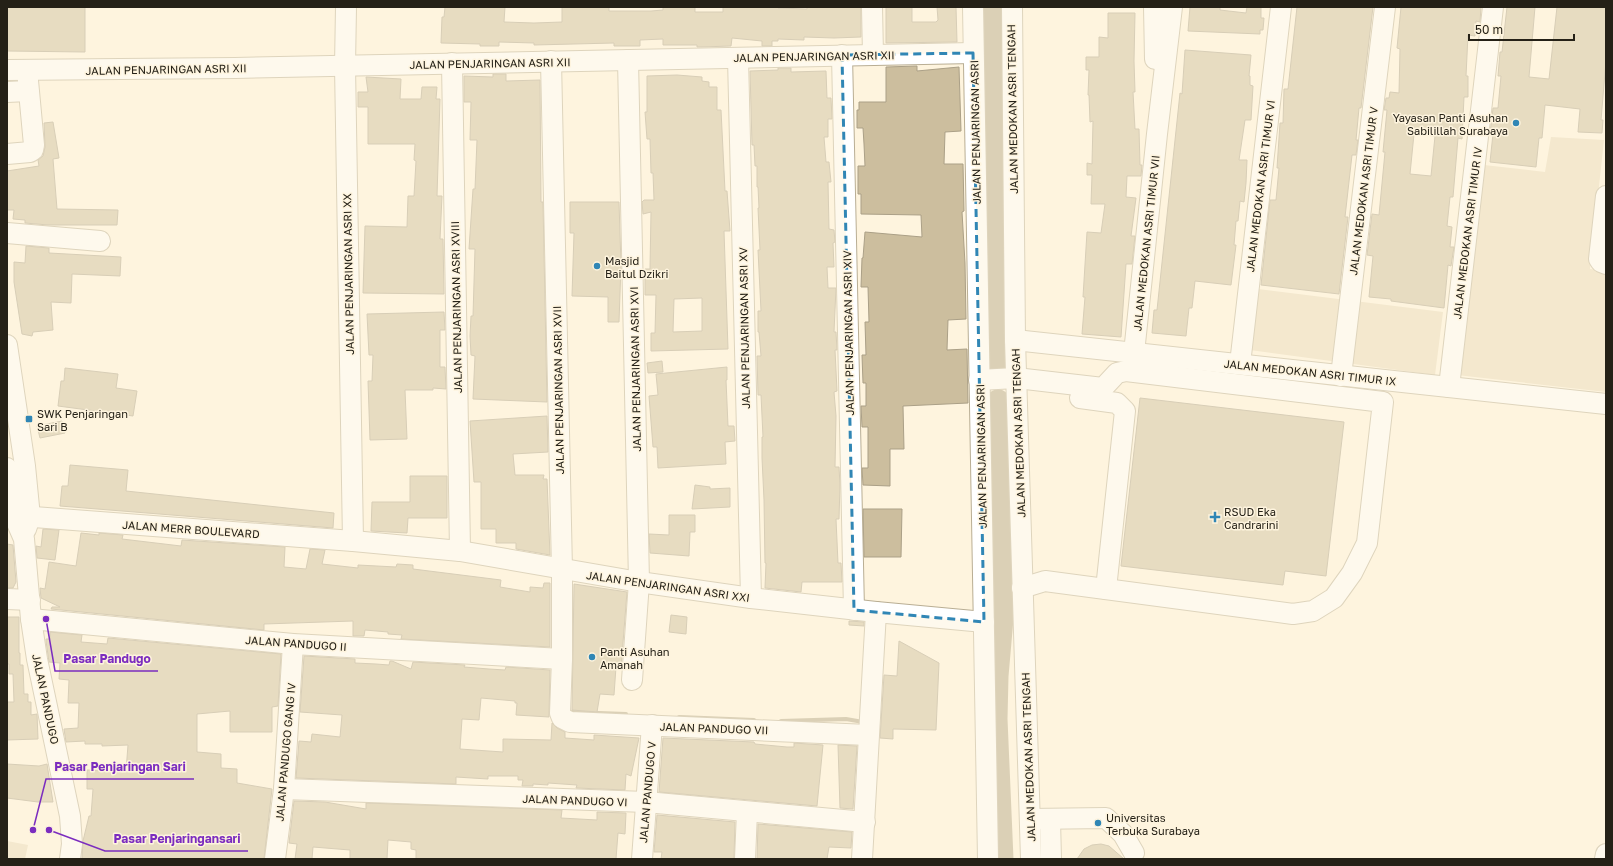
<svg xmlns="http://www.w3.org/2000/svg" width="1613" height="866" viewBox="0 0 1613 866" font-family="'Golos Text',sans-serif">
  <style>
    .green { fill: #e8d9ba }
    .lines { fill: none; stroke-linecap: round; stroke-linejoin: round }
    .stream { stroke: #b2a586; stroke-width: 4 }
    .river { stroke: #b2a586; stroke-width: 25 }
    .building { fill: #ccbe9e; stroke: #aba087; fill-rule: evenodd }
    .minor-casing { stroke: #b9ae94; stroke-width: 22 }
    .minor { stroke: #fff; stroke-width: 20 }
    .marked { fill: none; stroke: #3086b5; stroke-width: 3; stroke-dasharray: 8 5; stroke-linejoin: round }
    .poi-dot { fill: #3086b5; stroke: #fef4de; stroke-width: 1.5 }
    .labels { text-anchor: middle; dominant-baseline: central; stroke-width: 3; stroke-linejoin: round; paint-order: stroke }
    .street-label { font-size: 11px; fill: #252117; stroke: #fef4de }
    .poi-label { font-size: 11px; fill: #252117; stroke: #fef4de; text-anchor: start }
    .leader { fill: none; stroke: #7b2cbf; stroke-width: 1.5 }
    .callout-dot { fill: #7b2cbf; stroke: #fef4de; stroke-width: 1.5 }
    .callout-label { font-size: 12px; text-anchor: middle; font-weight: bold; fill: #7b2cbf; stroke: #fef4de; stroke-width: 3; stroke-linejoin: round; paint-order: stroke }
  </style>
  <rect width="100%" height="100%" fill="#fef4de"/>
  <!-- green -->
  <g class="green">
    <path d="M1551,137L1604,140L1590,269L1606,271V392L1457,375L1484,165L1545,172Z"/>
    <path d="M1258,289L1443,312L1435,375L1250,350Z"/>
    <path d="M7,841L28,845L25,859H7Z"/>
  </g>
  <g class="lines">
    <!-- stream -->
    <g class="stream">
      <path d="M572,712L626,714"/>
      <path d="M679,717L754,720"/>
      <path d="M781,721L846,719L863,722"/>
    </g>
    <!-- river -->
    <g class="river">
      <path d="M991,7L998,366"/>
      <path d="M998,402L1002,607L996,676L995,719L1001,859"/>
    </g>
  </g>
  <!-- building -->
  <g class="building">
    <path d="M7,7H85V52L7,51Z"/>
    <path d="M445,7H505L504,22L534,23L562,22V7H609V11H651L663,10V7H695V12H723V7H779L778,8L807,9V7H861V37L834,38L804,37V40L778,39V41H772V46H762V41L732,38L731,46L701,47H697V45H663V39L640,40V46H614V43L534,45V43L499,42V46H480V44L441,43L442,17H444Z"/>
    <path d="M886,7H912V22H936L938,20L937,7H956L957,42L886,43Z"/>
    <path d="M1190,7H1220V10L1246,13L1247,7H1261V18H1264L1263,30H1260V34L1188,31Z"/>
    <path d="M1297,7H1373L1361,108H1359L1356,140H1358L1356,155H1352L1345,217H1348L1339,294L1261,285L1270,200H1276L1279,168H1277L1280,123H1283L1284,89H1288Z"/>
    <path d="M1401,7H1481L1480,22L1476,21L1475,36L1468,35L1466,76H1468V97H1464L1462,139L1458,138L1453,197H1450L1447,226L1452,227L1450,247H1454L1451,266L1448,265L1444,308L1391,301V299L1369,297L1373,256L1367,255L1372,214L1379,215L1385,152H1383L1387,110H1384L1386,98H1389L1390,92L1399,93L1400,49L1397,48ZM1414,134L1435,136L1431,176L1410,174Z"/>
    <path d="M1507,7H1535L1529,77L1549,79L1557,7H1606V61L1601,120H1603L1602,133L1578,132L1580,109L1545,105L1542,138H1539L1536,167L1490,162L1493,134H1490L1493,108H1498L1501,76H1498L1500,52H1502Z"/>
    <path d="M1108,13H1135L1134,61L1135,92H1133L1135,129H1139L1140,165H1142L1141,176H1127L1126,197L1136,198L1131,236H1135L1132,264H1126L1121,337L1082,334L1085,297H1083L1087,232L1101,233L1105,204H1091L1092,175H1087V163L1092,164L1093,121L1090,122L1089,95H1088L1089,70H1086V57H1099V37L1108,38Z"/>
    <path d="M1185,50L1251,55L1249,76H1250V85L1253,86L1251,120H1245L1239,160H1247L1246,183L1244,202L1240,201L1238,221H1236L1234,245H1236L1231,285L1195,281L1192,308H1189L1186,336L1152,333L1154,310H1157L1180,93L1182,94Z"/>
    <path d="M917,66V71L959,67L961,131L945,132L944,164H963L964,211L962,212L965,263L966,319L948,320L947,350L967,349L968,403L903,406L904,449H890V486L863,485L862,468H868V427H862L861,406H866V383H863L862,355H866L865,322H869L868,287H861L862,258H863L865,232L922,237L921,215L861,214V194H858V166H865L864,144L863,128H857V110H859V102H886V67Z"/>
    <path d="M778,68H791V72L826,71L827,98H831L832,119H828V137H824L826,162H829L831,182H828L829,229L834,230L835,242L833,243L834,267H827L828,288H836L834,332H836L837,350H835L837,391L834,392L836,416L835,467H839L840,485L839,519H836L838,563H841L842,582H802L801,592L765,588L766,563H765L764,500L762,458V437H763L761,395H758L757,356H761L759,332H758V311H761L758,250H760L758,208H759L758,187H757V166H755L754,145H752L750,71L778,70Z"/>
    <path d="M493,74H506V81L540,80L541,202H543L547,402L473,399L475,356L471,355L470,336L471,316H473L475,249H469L473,189H475L477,140H470L471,102H464V76L493,77Z"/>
    <path d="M677,75L702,77V81L709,82V87H717V110H721L725,191H727L730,231H724L728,349L651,351V333H655L656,295H645V269H650L651,212L643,214L642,202L644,200H654L653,173H651L650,139H647L645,112H647V76ZM702,298V331L673,332L674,299Z"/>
    <path d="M366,77L401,79L400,99H421L422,87H437L436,99H440L437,196H442L440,239H443L444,294L363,293L365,226L407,227L408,196H414L416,161L414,160L415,144H368V107H358V92H368Z"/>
    <path d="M53,122L59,158L53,159L57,209L118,210L117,225H48L25,223V220L13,219L14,210H7V171L39,166L38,160L43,156L45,147L44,123Z"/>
    <path d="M570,202H619L621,265L619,322H608V297L572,296L574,233H570Z"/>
    <path d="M26,246L49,248V253L121,257L120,276L72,274L71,303L51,302L53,330L33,332L32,336L22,334L14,282V262L25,263Z"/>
    <path d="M444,312L445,330H440V367H445L446,389L433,388V390H405L407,439L370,440L368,381H372L373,355H369L367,314Z"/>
    <path d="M662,361L663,372L648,373L647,363Z"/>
    <path d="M727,367V380H726L728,426H734L735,441L725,442L726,464L658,468L657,447H653L649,396L658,395L656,374Z"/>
    <path d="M65,368L118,374L116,388L137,391L133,416L58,406L61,381H64Z"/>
    <path d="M1140,398L1344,422L1326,576L1285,571L1283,585L1121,566Z"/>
    <path d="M547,416L548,452L513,454L515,475H544L543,479H547L550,555L516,549V543H496V529H481V482H474L470,421Z"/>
    <path d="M62,421L65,433L40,438L37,426Z"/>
    <path d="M70,465L128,470L126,491L334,513L333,528L60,506L62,486H68Z"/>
    <path d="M410,476H447V518H408L407,533L371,531L372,502H410Z"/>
    <path d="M695,485L710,487V489L730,488V507L692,509Z"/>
    <path d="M863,509H902L901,557H864Z"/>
    <path d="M669,515H695V532H690L689,556L650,553L649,534L669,535Z"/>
    <path d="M43,529L59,530L55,560L37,558L36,546L41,547Z"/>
    <path d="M81,533L99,535V533L123,535L122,539L181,546L182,540L285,547L284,567L306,569L310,549L325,550L322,564L358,568V565L396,567L397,564L413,565V569L501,580L500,587L530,592V587L543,588L544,583H550V647L401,639L402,635L388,634V632L365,630L364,636H353V621L264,624V630L51,609L52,607H60L41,598L40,588L45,589L49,562L76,566Z"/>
    <path d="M7,544L13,545L16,582L13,588H7Z"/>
    <path d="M574,584L627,592L621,668L616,667L614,695L600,694L597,712L572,710Z"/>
    <path d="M671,615L687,617L686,634L669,632Z"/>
    <path d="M7,617H19V653H20V665H23L24,694H28V702H31V715L37,714L38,739L7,740V702H14L13,674H9V664H7Z"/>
    <path d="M849,621L864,622V626L849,625Z"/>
    <path d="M50,632L82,635L81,642L107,644L108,638L281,654L278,706L272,707V732H230V711L197,714V752L221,754V768L237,769V783L272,789L264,859H82L83,841L89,816H91L93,789H87V770L126,771L128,745L102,746V744H85V741L66,742L64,729L78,728L79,703H68L69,680L59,679L60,663L49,662L46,641V639H50Z"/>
    <path d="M899,641L939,663L936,730L893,729V739L880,738L884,675L897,676Z"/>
    <path d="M304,656L355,659V663L376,664L389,665L390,661H392L411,669L413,662L465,665L464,667L489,669L505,670L506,667L550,670L549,717L516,715L517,703H515V701L481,698L479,720L462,719L460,749L503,752V739L551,740L552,723L557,728L565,732V738L594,740V735L639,738L631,776L626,774L625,790L576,788L577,785L548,783V785L533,784V786H522L523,780H518V776H488V779L456,777V784L296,778L299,741L311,742L312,734L340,737L342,715L300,712Z"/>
    <path d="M663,738L754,742L755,744L787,747H794V743L823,745L817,806L659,792Z"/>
    <path d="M838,745L857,746L853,809L840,808Z"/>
    <path d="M7,764L39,766L47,764L53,802H38L7,798Z"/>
    <path d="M294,801L325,802L366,809V803L562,810L561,818L597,820V812L626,813L625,834L618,833L616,859H416V850L411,849V842L388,840L387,859H350V850L313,847L312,859H295L297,844L289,843Z"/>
    <path d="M657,815L735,822L734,859H661L662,852H654Z"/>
    <path d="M758,824L852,832L851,848L829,847L827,859H757Z"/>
    <path d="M1101,844L1109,846L1124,859H1077L1084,849L1092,845Z"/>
  </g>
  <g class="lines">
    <defs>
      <g id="minor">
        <path d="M346,7L345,66L353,541"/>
        <path d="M872,7L873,55"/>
        <path d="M973,7L988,859"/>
        <path d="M1012,7L1015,340L1031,859"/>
        <path d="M1154,7L1155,59"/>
        <path d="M842,55L854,610"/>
        <path d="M738,58L751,598"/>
        <path d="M628,60L639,582L632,680"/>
        <path d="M551,61L562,570V659L560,713L562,718L570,722L868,735"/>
        <path d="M452,63L460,551"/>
        <path d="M7,70L235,68L973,53"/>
        <path d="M7,92L28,91"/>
        <path d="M7,154L30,152L33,150L34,145L27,70"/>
        <path d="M1606,196L1599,259L1601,262L1606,264"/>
        <path d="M7,233L100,241"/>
        <path d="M1015,340L1606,404"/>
        <path d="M7,345L25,466L30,517L26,529"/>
        <path d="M1134,353L1157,134L1172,7"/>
        <path d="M1240,364L1281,7"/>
        <path d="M1341,376L1385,7"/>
        <path d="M979,380L1016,378L1103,388L1117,373L1126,371L1383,402L1367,543L1352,573L1334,598L1313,611L1293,614L1045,581L1022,588"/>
        <path d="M1449,387L1493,7"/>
        <path d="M1080,398L1117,403L1125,411L1106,589"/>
        <path d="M7,468L14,516L24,539L31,619L37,659L70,816L72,844L70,859"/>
        <path d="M7,515L353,541L460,551L639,582L751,598L876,612L984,622"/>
        <path d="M7,599L30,600"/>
        <path d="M31,619L293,644L562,659"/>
        <path d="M284,789L646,802L865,822"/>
        <path d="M1030,819L1106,818L1123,834L1134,853"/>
        <path d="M1050,820L1051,859"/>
        <path d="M275,859L284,789L293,644"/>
        <path d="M642,859L652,725"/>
        <path d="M745,859L747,812"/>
        <path d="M862,859L876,612"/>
        <path d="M1605,859L1606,854"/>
      </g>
    </defs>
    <!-- minor casing -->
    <use href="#minor" class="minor-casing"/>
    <!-- minor -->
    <use href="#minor" class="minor"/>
  </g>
  <!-- marked area -->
  <path d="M0 0H1613V866H0ZM973,53L984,622L854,610L842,55Z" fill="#fef4de" fill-opacity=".55" fill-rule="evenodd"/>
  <path class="marked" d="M973,53L984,622L854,610L842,55Z"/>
  <!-- markers -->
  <g class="poi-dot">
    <circle cx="1516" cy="123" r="4"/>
    <circle cx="597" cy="266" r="4"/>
    <rect x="25" y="415" width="8" height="8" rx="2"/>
    <path d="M1213 511h4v4h4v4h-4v4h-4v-4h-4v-4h4z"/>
    <circle cx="592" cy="657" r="4"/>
    <circle cx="1098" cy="823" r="4"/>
  </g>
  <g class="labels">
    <!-- street labels -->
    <g class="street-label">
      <text transform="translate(814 56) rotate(-1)">JALAN PENJARINGAN ASRI XII</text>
      <text transform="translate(490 63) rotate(-1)">JALAN PENJARINGAN ASRI XII</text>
      <text transform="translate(166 69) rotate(-1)">JALAN PENJARINGAN ASRI XII</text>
      <text transform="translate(1012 109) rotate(-91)">JALAN MEDOKAN ASRI TENGAH</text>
      <text transform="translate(975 132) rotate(-91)">JALAN PENJARINGAN ASRI</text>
      <text transform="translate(1260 186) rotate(-83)">JALAN MEDOKAN ASRI TIMUR VI</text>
      <text transform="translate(1363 191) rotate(-83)">JALAN MEDOKAN ASRI TIMUR V</text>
      <text transform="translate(1467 233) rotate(-83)">JALAN MEDOKAN ASRI TIMUR IV</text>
      <text transform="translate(1146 243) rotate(-84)">JALAN MEDOKAN ASRI TIMUR VII</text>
      <text transform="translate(348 274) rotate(-91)">JALAN PENJARINGAN ASRI XX</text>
      <text transform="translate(456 307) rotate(-91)">JALAN PENJARINGAN ASRI XVIII</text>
      <text transform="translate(744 328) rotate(-91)">JALAN PENJARINGAN ASRI XV</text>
      <text transform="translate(848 333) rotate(-91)">JALAN PENJARINGAN ASRI XIV</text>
      <text transform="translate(635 369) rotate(-91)">JALAN PENJARINGAN ASRI XVI</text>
      <text transform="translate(1310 372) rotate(6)">JALAN MEDOKAN ASRI TIMUR IX</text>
      <text transform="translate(558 390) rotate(-91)">JALAN PENJARINGAN ASRI XVII</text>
      <text transform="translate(1018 433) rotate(-92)">JALAN MEDOKAN ASRI TENGAH</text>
      <text transform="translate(981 456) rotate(-91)">JALAN PENJARINGAN ASRI</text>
      <text transform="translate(191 529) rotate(4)">JALAN MERR BOULEVARD</text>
      <text transform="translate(668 586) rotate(8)">JALAN PENJARINGAN ASRI XXI</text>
      <text transform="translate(296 643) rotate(4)">JALAN PANDUGO II</text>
      <text transform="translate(46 699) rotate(78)">JALAN PANDUGO</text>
      <text transform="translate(714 728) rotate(2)">JALAN PANDUGO VII</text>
      <text transform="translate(285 752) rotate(-85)">JALAN PANDUGO GANG IV</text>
      <text transform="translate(1028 757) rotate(-92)">JALAN MEDOKAN ASRI TENGAH</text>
      <text transform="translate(647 792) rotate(-85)">JALAN PANDUGO V</text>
      <text transform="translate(575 800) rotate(2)">JALAN PANDUGO VI</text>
    </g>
    <!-- poi labels -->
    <g class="poi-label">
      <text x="1508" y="117" text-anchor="end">Yayasan Panti Asuhan<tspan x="1508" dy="13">Sabilillah Surabaya</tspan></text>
      <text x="605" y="260">Masjid<tspan x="605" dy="13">Baitul Dzikri</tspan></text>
      <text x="37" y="413">SWK Penjaringan<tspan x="37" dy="13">Sari B</tspan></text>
      <text x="1224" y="511">RSUD Eka<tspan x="1224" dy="13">Candrarini</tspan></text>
      <text x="600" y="651">Panti Asuhan<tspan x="600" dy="13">Amanah</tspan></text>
      <text x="1106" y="817">Universitas<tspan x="1106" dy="13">Terbuka Surabaya</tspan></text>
    </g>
  </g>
  <!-- callouts -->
  <path class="leader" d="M46 619L55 671H158M33 830L46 779H194M49 830L105 851H248"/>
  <g class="callout-dot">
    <circle cx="46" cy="619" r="4"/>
    <circle cx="33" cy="830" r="4"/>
    <circle cx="49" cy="830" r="4"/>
  </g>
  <g class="callout-label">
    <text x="107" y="663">Pasar Pandugo</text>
    <text x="120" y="771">Pasar Penjaringan Sari</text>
    <text x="177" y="843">Pasar Penjaringansari</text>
  </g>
  <!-- border -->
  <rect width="1613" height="866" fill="none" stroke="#252117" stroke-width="16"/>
  <!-- scale -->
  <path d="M1469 34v6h105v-6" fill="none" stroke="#252117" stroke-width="2"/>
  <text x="1475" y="34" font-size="12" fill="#252117" stroke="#fef4de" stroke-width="3" paint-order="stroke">50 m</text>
</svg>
